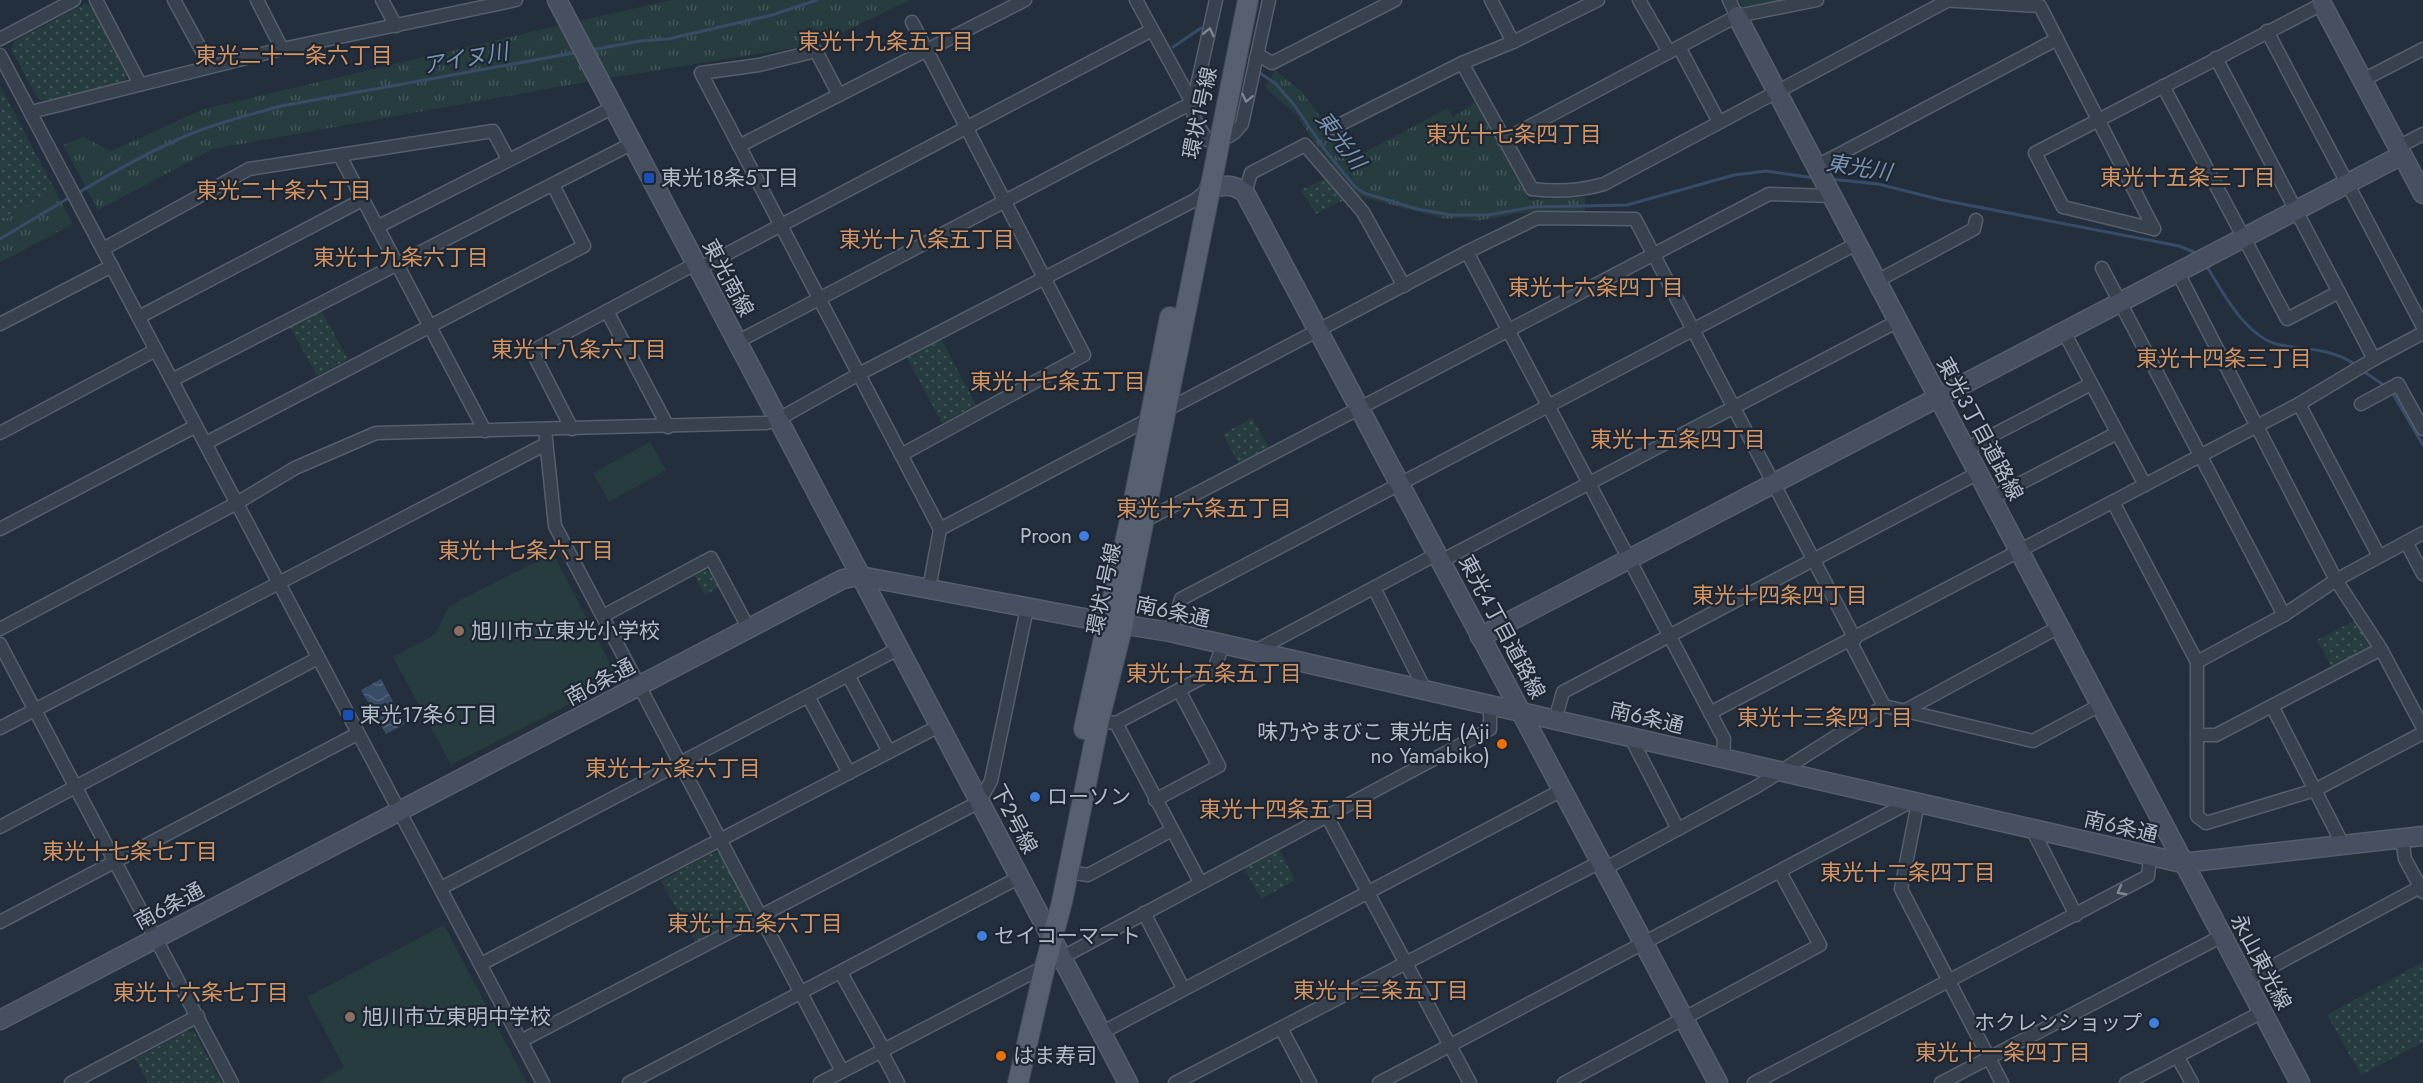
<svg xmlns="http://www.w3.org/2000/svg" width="2423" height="1083" viewBox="0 0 2423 1083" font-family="Jost,'Noto Sans JP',sans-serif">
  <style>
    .grass { fill: url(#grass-tufts) }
    .park { fill: url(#park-dots) }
    .pitch { fill: #263c3f }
    .water { fill: url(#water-waves) }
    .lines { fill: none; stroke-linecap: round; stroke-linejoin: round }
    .stream { stroke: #394c67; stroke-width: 3 }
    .street-casing { stroke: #565f6c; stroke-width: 15 }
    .secondary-casing { stroke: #565f6c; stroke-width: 21 }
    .primary-casing { stroke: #414a57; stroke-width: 22 }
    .street { stroke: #38414e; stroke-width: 12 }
    .secondary { stroke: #465061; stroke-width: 18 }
    .primary { stroke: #56606e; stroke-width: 20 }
    .oneway { stroke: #7c8592 }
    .transit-dot { fill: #1a4fb4; stroke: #1d2633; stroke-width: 2 }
    .shop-dot { fill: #3f7fe0; stroke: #1d2633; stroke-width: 2 }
    .education-dot { fill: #8d6e63; stroke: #1d2633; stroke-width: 2 }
    .food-dot { fill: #e8710a; stroke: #1d2633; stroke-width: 2 }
    .labels { text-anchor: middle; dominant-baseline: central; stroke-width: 4.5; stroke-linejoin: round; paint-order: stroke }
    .street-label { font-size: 21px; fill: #b4bcc9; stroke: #1d2633 }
    .poi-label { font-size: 21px; fill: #b4bcc9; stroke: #1d2633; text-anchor: start }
    .neighbourhood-label { font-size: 22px; fill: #d59563; stroke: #1d2633 }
    .water-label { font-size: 22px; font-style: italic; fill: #7c92b1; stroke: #1d2633 }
  </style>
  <defs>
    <pattern id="grass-tufts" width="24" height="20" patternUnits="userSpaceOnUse" patternTransform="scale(1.5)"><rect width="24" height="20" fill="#263c3f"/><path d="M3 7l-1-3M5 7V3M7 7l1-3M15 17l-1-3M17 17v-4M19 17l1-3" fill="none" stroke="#435659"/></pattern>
    <pattern id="park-dots" width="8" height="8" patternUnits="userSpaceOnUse" patternTransform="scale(1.5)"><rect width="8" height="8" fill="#263c3f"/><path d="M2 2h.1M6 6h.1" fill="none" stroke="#435659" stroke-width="1.8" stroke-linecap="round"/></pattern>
    <pattern id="water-waves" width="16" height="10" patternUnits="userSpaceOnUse" patternTransform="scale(1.5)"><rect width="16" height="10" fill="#394c67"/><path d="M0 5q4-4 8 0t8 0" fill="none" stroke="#53647b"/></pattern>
  </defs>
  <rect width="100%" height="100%" fill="#242f3e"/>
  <!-- grass -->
  <g class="grass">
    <path d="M672,0H910L818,44L604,79L574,22Z"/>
    <path d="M1739,0H1788L1744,7Z"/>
    <path d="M561,25L591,81L213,149L98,210L63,145L83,137L111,151L204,109Z"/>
    <path d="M1275,70L1301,91L1352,159L1448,108L1453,117L1477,101L1529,200L1585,197V211L1522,213L1476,221L1461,218L1446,219L1358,196L1321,153L1296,114L1265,88Z"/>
    <path d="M55,190L73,224L0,262V222Z"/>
  </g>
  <!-- park -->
  <g class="park">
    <path d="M85,4L92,6L128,75L123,82L44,101L37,97L11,49L15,41Z"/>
    <path d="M0,86L55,190L0,222Z"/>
    <path d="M1325,179L1344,200L1316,214L1301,190Z"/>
    <path d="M321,310L348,359L317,376L290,327Z"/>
    <path d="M941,339L976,405L942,423L907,358Z"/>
    <path d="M1252,418L1269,448L1239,464L1223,434Z"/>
    <path d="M704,569L711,572L720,587L705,595L694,575Z"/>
    <path d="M2355,620L2370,642L2368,649L2332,667L2317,640Z"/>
    <path d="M1278,847L1295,880L1261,899L1243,866Z"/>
    <path d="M712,853H719L751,912L695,942L661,881Z"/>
    <path d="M2423,962V1042L2361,1075L2327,1015Z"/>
    <path d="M187,1031L194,1032L222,1083H148L135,1059Z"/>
  </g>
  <!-- pitch -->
  <g class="pitch">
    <path d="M650,442L666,470L609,502L593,473Z"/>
    <path d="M553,553L616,675L614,681L451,765L393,657L434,635L449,606Z"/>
    <path d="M444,925L527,1083H317L344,1067L307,997Z"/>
  </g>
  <!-- water -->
  <path class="water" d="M381,679L405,724L386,734L361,690Z"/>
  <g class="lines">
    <!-- stream -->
    <g class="stream">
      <path d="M1173,47L1201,28"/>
      <path d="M591,50L640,41L668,39L772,15L817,0"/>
      <path d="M1260,73L1276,84L1295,106L1325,150L1355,187L1364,193L1417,209L1451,215H1488L1533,207L1627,205L1734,175L1766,171L1815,178"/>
      <path d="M1830,179L1878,184L1942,200L2179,246L2199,254"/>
      <path d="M78,193C113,172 150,151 188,135C218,122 250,115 281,106L579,52"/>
      <path d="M0,239L72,196"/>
      <path d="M2206,265C2222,291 2246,338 2280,345C2308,350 2331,348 2356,365"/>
      <path d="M2363,371L2385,386"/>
      <path d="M2392,392L2423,445"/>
    </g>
    <defs>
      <g id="street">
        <path d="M96,0L140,84"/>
        <path d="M174,0L210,66"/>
        <path d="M257,0L282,49"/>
        <path d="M382,0L396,26"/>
        <path d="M1136,0L1189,97L1195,120L1207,140"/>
        <path d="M1491,0L1513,42"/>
        <path d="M1639,0L1669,52"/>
        <path d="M1729,0L1737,16"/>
        <path d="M1941,0L2040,6L2154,229"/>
        <path d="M2267,31L2423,327"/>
        <path d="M0,39L74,0"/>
        <path d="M1679,47L1719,122"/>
        <path d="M0,55L543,1083"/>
        <path d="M1256,58L1260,56L1272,63L1395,0"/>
        <path d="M2216,58L2374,359"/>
        <path d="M1462,63L1532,189C1556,192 1580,191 1604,184L1947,1"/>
        <path d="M2363,80L2423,49"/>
        <path d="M2163,86L2287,319L2339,292"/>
        <path d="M839,95L816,51L759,65L701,73L940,529L929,589"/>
        <path d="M1193,104L1216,0"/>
        <path d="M31,112L282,49L516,0"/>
        <path d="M1333,128L1462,63L1513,42L1598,0"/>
        <path d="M1504,140L1737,16L1817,0"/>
        <path d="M1219,142L1234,133L1242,124L1269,0"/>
        <path d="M739,146L1025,0"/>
        <path d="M2398,147L2423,134"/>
        <path d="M340,156L485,431"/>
        <path d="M1817,166L2057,39"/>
        <path d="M1245,193L1251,173L1305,145L1363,212L1404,286"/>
        <path d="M377,227L612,108"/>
        <path d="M2154,229L2063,207L2035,153L2322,4"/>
        <path d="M103,249L249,169L493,131L508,159"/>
        <path d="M1467,252L1724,739L1723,759"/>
        <path d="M2102,268L2284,615"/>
        <path d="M698,269L1152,30"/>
        <path d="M2178,273L2336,580L2381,649L2423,728"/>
        <path d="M1877,281L1974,229L1976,220"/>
        <path d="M607,311L668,427"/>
        <path d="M139,317L362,200"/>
        <path d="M0,324L112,266"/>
        <path d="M2064,332L2145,485"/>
        <path d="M737,342L1182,108L1193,104"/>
        <path d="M172,380L631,144"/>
        <path d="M2299,404L2379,556"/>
        <path d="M2361,404L2398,384L2423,429"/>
        <path d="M572,429L532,351L695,264"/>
        <path d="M545,430L555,526L842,1071"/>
        <path d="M0,433L156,350"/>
        <path d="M206,443L584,246L553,185"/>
        <path d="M1966,449L2091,384"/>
        <path d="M901,455L1084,355L912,22"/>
        <path d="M1992,498L2117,433"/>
        <path d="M2113,502L2197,662V816L2206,823L2315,790L2423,733"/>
        <path d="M1140,523L1769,194L1832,196"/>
        <path d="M0,529L196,426"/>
        <path d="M940,529L1467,252L1537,218L1635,219L1855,639"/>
        <path d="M2406,542L2423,574"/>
        <path d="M1441,561L1898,321"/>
        <path d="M1374,588L1426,692"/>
        <path d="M603,616L711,558L749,629"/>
        <path d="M0,629L237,503L295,468L376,433L766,423L777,420L859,374L1195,200L1209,189"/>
        <path d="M1170,632L1181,599L1858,243"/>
        <path d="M1850,641L1884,706"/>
        <path d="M0,644L232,1083"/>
        <path d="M1253,652L1437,554"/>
        <path d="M2197,662L2284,615L2336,580L2423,533"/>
        <path d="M848,675L889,752"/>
        <path d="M808,696L849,773"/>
        <path d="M2272,706L2343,845"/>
        <path d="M1906,710L2059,627"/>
        <path d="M1710,713L2299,404L2374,359L2423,333"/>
        <path d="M1555,720L1563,692L1978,473"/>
        <path d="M1108,722L1116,723L1213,672L1223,645"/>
        <path d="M1116,723L1200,882"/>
        <path d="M0,728L546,444"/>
        <path d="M2197,735H2216L2381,649"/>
        <path d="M1631,738L1678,829"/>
        <path d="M1155,800L1219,766L1179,690"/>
        <path d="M1918,803L1901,889L2002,1083"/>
        <path d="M1327,816L1470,1083"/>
        <path d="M0,827L318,658"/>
        <path d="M2032,829L2076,915"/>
        <path d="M2402,838L2405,859L2423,892"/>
        <path d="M1604,869L1756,787L1884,706L2033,741L2100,705"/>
        <path d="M1069,872L1088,875L1172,830"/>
        <path d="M441,888L898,649"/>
        <path d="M1144,913L1183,988"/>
        <path d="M0,922L357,734"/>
        <path d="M481,964L939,726"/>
        <path d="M841,973L884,1050"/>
        <path d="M2245,981L2420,887"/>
        <path d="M1281,1028L1310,1083"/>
        <path d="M1101,1033L1562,790"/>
        <path d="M521,1041L979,802L991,781L1027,608"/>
        <path d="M881,1051L898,1083"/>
        <path d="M2177,1056L2192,1083"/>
        <path d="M71,1083L198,1016"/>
        <path d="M629,1083L1020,877"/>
        <path d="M820,1083L1061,958L1490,729V706"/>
        <path d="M1175,1083L1600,862"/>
        <path d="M1379,1083L1910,802"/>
        <path d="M1564,1083L1820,945L1780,872"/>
        <path d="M1754,1083L2148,876L2150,857"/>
        <path d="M1941,1083L2222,936"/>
        <path d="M2126,1083L2262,1012"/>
      </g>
      <g id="secondary">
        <path d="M557,0L1128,1083"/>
        <path d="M2322,4L2423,194"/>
        <path d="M1737,16L2300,1083"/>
        <path d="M1209,189C1224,185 1232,183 1245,193L1718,1083"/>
        <path d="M1480,637L2402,155"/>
        <path d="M0,1020L843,579L860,576L1089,619L1170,632L2182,863L2423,836"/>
      </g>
      <g id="primary">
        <path d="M1084,729L1130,520L1170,317"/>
        <path d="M1018,1083L1045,966L1062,902L1099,720L1123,624L1248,0"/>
      </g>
    </defs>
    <!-- street casing -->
    <use href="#street" class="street-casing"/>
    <!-- secondary casing -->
    <use href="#secondary" class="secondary-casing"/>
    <!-- primary casing -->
    <use href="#primary" class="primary-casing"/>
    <!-- street -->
    <use href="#street" class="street"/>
    <!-- secondary -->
    <use href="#secondary" class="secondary"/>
    <!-- primary -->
    <use href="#primary" class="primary"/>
  </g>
  <!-- one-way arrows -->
  <defs><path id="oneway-chevron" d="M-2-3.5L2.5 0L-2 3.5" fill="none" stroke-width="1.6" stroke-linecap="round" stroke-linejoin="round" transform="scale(1.5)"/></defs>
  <g class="oneway">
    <use href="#oneway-chevron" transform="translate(1209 32) rotate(-77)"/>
    <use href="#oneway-chevron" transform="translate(1247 98) rotate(102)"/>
    <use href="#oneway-chevron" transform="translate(2121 891) rotate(152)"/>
  </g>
  <!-- markers -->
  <g class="transit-dot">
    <rect x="643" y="172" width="12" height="12" rx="3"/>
    <rect x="342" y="709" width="12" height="12" rx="3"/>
  </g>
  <g class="shop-dot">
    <circle cx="1084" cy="536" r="6"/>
    <circle cx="1035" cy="797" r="6"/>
    <circle cx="982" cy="936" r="6"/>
    <circle cx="2154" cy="1023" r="6"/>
  </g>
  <g class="education-dot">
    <circle cx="459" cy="631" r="6"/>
    <circle cx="350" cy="1017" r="6"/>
  </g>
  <g class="food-dot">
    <circle cx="1502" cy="744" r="6"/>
    <circle cx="1001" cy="1056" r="6"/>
  </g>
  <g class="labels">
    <!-- street labels -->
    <g class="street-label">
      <text transform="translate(1200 113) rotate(-78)">環状1号線</text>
      <text transform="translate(728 278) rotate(62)">東光南線</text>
      <text transform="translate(1980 429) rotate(62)">東光3丁目道路線</text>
      <text transform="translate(1104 589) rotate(-78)">環状1号線</text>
      <text transform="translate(1173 612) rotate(12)">南6条通</text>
      <text transform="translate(1502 627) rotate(62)">東光4丁目道路線</text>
      <text transform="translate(600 682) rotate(-28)">南6条通</text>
      <text transform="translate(1647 718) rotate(13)">南6条通</text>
      <text transform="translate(1014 819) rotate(62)">下2号線</text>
      <text transform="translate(2121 827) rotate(13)">南6条通</text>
      <text transform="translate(169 906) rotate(-28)">南6条通</text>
      <text transform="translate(2261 962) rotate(62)">永山東光線</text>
    </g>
    <!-- poi labels -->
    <g class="poi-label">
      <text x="661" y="178">東光18条5丁目</text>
      <text x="1072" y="536" text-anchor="end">Proon</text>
      <text x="471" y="631">旭川市立東光小学校</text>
      <text x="360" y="715">東光17条6丁目</text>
      <text x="1490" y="732" text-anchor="end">味乃やまびこ 東光店 (Aji<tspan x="1490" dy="24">no Yamabiko)</tspan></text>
      <text x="1047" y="797">ローソン</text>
      <text x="994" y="936">セイコーマート</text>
      <text x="362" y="1017">旭川市立東明中学校</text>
      <text x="2142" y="1023" text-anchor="end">ホクレンショップ</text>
      <text x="1013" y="1056">はま寿司</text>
    </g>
    <!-- neighbourhood labels -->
    <g class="neighbourhood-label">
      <text x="886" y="41">東光十九条五丁目</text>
      <text x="294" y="55">東光二十一条六丁目</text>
      <text x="1514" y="134">東光十七条四丁目</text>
      <text x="2188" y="177">東光十五条三丁目</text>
      <text x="284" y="190">東光二十条六丁目</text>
      <text x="927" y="239">東光十八条五丁目</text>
      <text x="401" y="257">東光十九条六丁目</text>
      <text x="1596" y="287">東光十六条四丁目</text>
      <text x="579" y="349">東光十八条六丁目</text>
      <text x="2224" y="358">東光十四条三丁目</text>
      <text x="1058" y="381">東光十七条五丁目</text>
      <text x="1678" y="439">東光十五条四丁目</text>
      <text x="1204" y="508">東光十六条五丁目</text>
      <text x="526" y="550">東光十七条六丁目</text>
      <text x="1780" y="595">東光十四条四丁目</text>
      <text x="1214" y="673">東光十五条五丁目</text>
      <text x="1825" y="717">東光十三条四丁目</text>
      <text x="673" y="768">東光十六条六丁目</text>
      <text x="1287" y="809">東光十四条五丁目</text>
      <text x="130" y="851">東光十七条七丁目</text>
      <text x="1908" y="872">東光十二条四丁目</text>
      <text x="755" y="923">東光十五条六丁目</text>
      <text x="1381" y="990">東光十三条五丁目</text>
      <text x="201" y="992">東光十六条七丁目</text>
      <text x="2003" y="1052">東光十一条四丁目</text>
    </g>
    <!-- water labels -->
    <g class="water-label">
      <text transform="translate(465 58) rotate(-10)">アイヌ川</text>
      <text transform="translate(1341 140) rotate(53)">東光川</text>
      <text transform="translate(1859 167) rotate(9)">東光川</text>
    </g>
  </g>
</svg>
